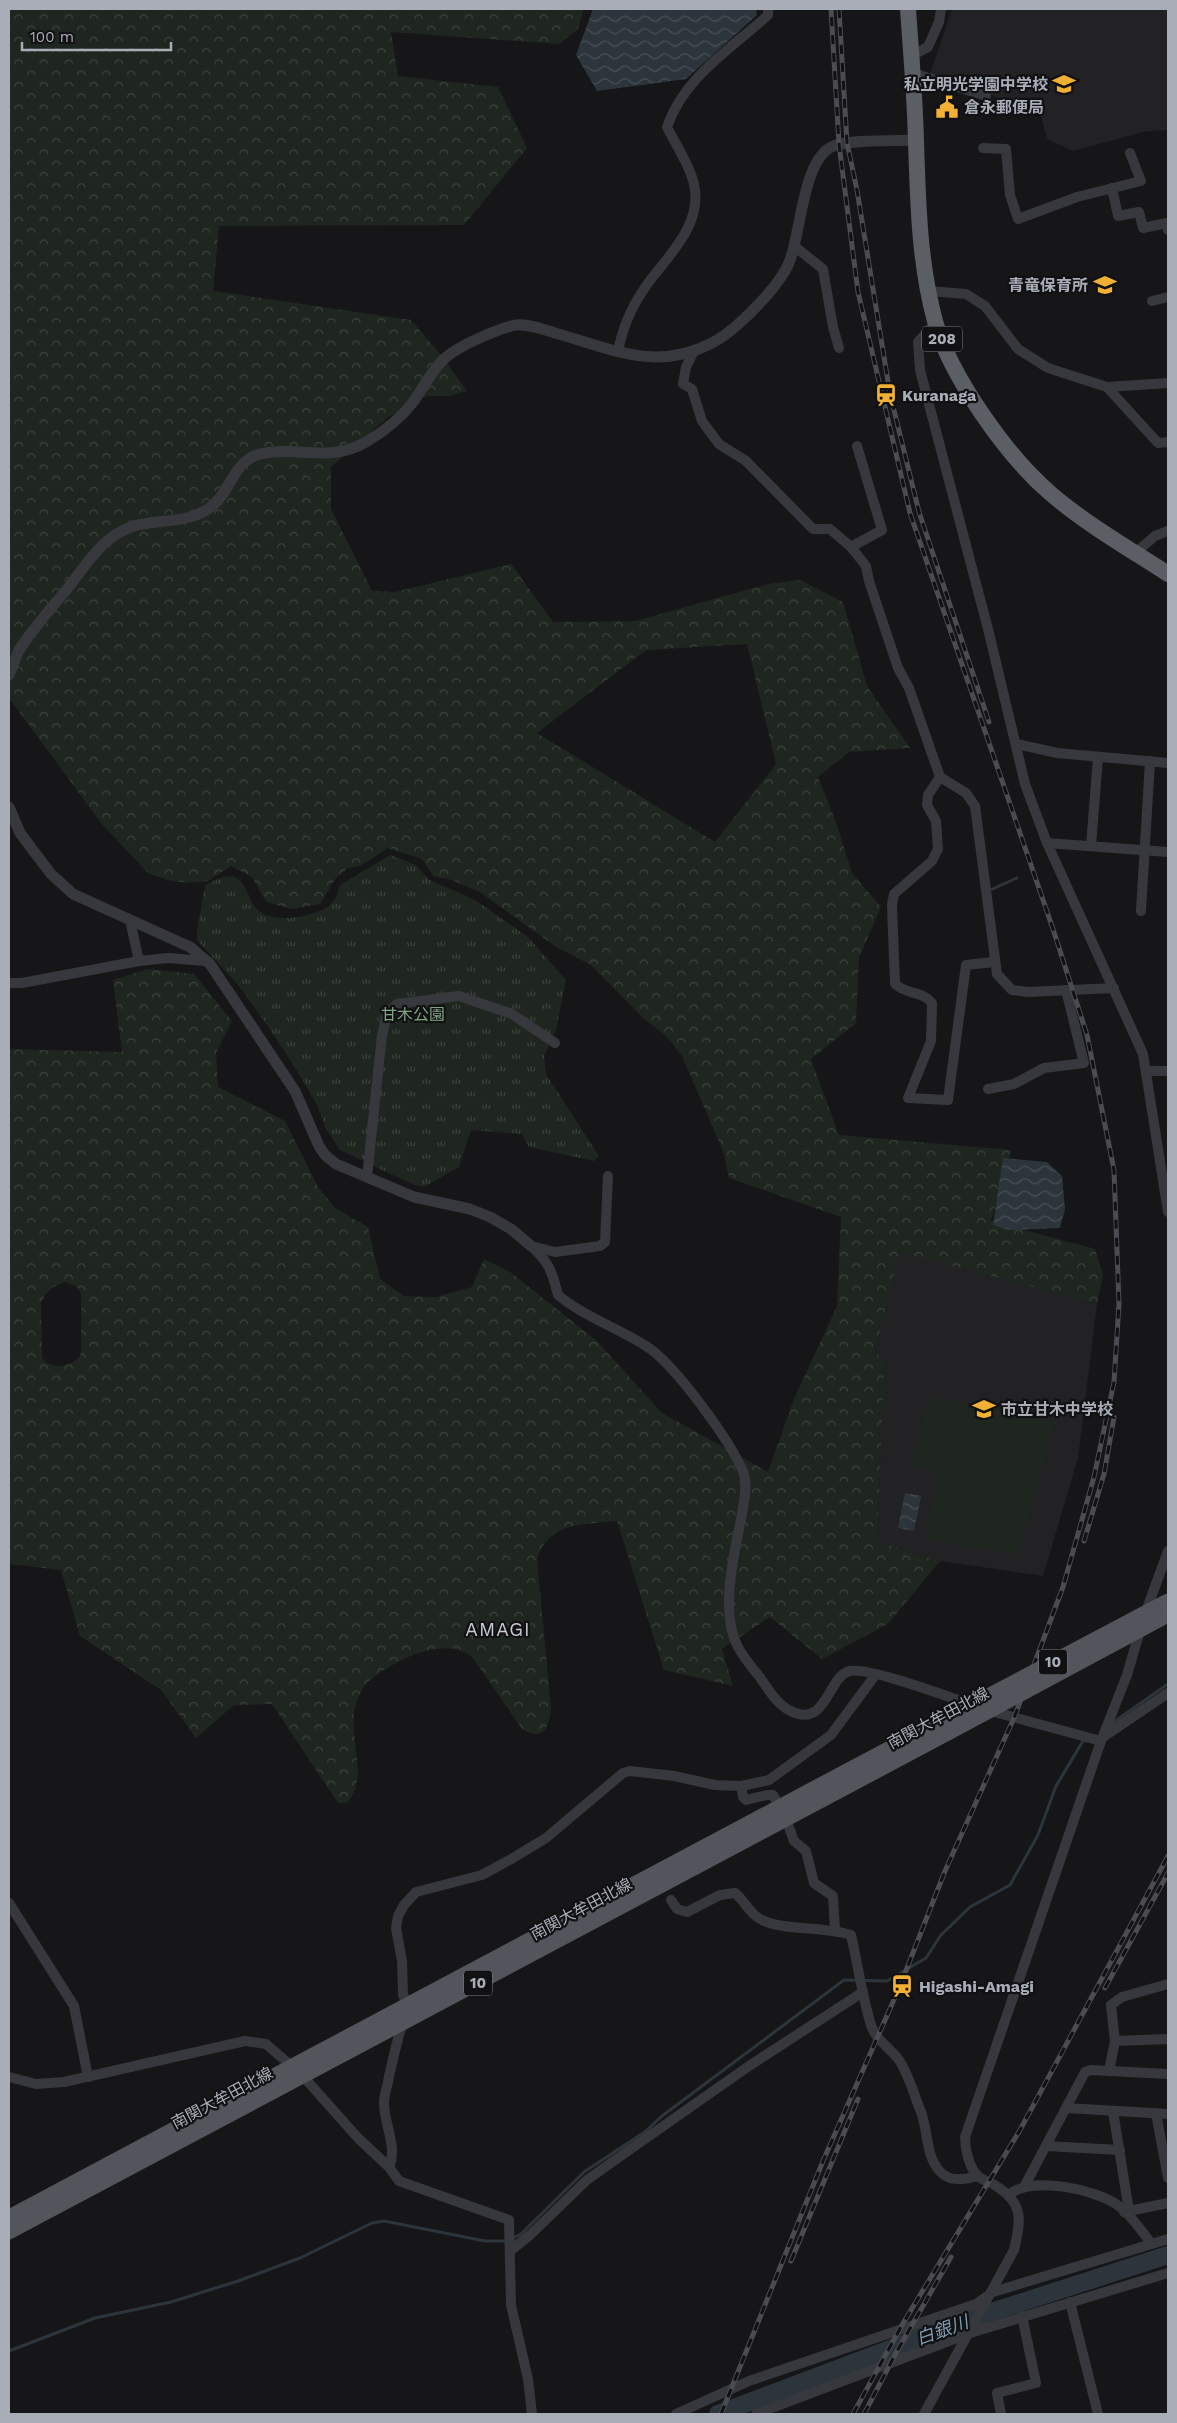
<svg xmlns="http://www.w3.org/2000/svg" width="1177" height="2423" viewBox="0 0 1177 2423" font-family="'Work Sans','Noto Sans JP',sans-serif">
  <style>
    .built { fill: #222225 }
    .forest { fill: url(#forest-crowns); fill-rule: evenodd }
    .park { fill: url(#park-tufts) }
    .pitch { fill: #1e261f }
    .water { fill: url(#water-waves) }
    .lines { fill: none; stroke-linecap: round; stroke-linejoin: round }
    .stream { stroke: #2c353c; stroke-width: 3 }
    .river { stroke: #2c353c; stroke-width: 18 }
    .minor { stroke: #37383d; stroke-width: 10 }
    .tertiary { stroke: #37383d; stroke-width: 11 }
    .primary { stroke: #53555c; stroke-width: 15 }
    .trunk { stroke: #5b5e65; stroke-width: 16 }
    .rail-casing { stroke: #4a4c52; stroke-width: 5 }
    .rail { stroke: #111113; stroke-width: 3; stroke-dasharray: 9; stroke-linecap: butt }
    .primary-bridge { stroke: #53555c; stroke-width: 15 }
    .labels { text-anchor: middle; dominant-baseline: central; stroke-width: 4.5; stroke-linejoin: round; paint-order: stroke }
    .shield { fill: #111113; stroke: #7b7e86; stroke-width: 1 }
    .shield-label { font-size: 15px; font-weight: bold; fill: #a8adb8 }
    .poi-label { font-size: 16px; font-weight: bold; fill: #a8adb8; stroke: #111113; text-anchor: start }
    .park-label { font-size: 16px; fill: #7fa381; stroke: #111113 }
    .street-label { font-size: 16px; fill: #a8adb8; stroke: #111113 }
    .water-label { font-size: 18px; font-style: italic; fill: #7f9bb3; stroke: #111113 }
    .quarter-label { font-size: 19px; letter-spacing: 1px; fill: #c9ccd4; stroke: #111113 }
  </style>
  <defs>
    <pattern id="forest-crowns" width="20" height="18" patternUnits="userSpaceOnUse" patternTransform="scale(1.25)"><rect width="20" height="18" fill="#1e261f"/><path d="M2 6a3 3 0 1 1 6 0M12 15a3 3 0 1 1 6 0" fill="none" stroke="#3c433d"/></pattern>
    <pattern id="park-tufts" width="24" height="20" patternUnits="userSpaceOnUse" patternTransform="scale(1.25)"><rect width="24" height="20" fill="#1e261f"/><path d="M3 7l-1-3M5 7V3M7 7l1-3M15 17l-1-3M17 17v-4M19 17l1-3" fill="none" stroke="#3c433d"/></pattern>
    <pattern id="water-waves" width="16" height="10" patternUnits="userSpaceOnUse" patternTransform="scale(1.25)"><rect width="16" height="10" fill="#2c353c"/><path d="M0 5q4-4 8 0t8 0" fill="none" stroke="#485056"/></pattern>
  </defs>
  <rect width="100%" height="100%" fill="#161618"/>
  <!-- built -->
  <g class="built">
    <path d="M952,9H1168V130L1147,131L1073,151L1047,139L1041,116L989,94L930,74Z"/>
    <path d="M900,1251L1097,1304L1078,1458L1043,1576L940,1561L877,1541L885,1360L875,1354Z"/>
  </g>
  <!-- forest -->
  <path class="forest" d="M9,9H584L578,29L559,44L391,32L398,76L498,87L527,148L464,225L219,226L213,291L411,320L441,355L467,391L450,396H427L413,402L387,418L331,467V509L372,591L395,592L511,564L553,622L635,621L768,584L800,580L843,602L867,686L910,748L849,752L818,777L836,822L852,873L881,907L859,958L856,1023L811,1059L839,1135L1011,1150L991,1221L1095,1249L1103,1275L1097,1304L900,1252L875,1353L885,1360L877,1541L940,1561L888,1624L822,1659L770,1617L722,1649L733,1686L664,1670L617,1521C584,1525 549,1521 537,1559L551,1708C549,1727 544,1742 522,1729L473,1658C447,1633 392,1661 369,1681C362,1687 357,1699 355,1708C348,1737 368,1774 350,1799L346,1803H338L272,1704L234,1705L196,1738L161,1690L80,1636L61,1570L9,1564V1049L122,1052L113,980L148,969L194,974L232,1021L216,1053L218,1087L285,1121L318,1187L335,1208L368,1227L380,1279L404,1296L436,1297L472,1287L484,1259L510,1272L597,1341L662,1413L768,1472L794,1399L837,1306L841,1217L729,1178L723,1151L682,1056L667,1037L642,1017L591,965L556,947L480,892L452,880L433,876L422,859L388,848L360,866L348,868L335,879L320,904L292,909L266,902L252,877L231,866L208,881L187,883L167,880L148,873L101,823L9,698ZM747,644L776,764L715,842L537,733L646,650ZM66,1282L78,1288L81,1294V1353C76,1367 51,1371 42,1358L41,1304C45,1291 53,1286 66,1282Z"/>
  <!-- park -->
  <path class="park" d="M390,855L414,864L430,880L475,900L528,937L566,980L556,1030L544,1056L546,1074L599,1156L594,1161L529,1147L522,1134L471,1130L459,1167L424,1187L414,1185L340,1150L326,1129L317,1105L296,1069L267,1025L238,985L197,940V930L205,886C213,881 224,874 234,877C249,883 247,900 258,910C274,925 319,917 333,902C337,898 338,890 340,885Z"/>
  <!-- pitch -->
  <path class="pitch" d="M928,1397L1055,1421L1018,1555L925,1540L938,1473L911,1466Z"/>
  <!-- water -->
  <g class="water">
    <path d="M593,9H756L757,15L686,79L597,91L576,55Z"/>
    <path d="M1003,1158L1047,1162L1062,1176L1065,1209L1060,1228L1009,1230L993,1225Z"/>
    <path d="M905,1493L921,1496L914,1531L898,1528Z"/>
  </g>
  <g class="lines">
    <!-- stream -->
    <g class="stream">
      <path d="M988,891L1017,878"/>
      <path d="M1111,1724L1168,1684"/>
      <path d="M513,2238L521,2234L584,2172L646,2131L662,2116L844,1980L887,1981L926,1958L941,1935L970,1907L1010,1885L1038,1835L1056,1786L1083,1741L1087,1739"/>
      <path d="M9,2351L95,2318L171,2302L238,2281L300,2258L372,2223L384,2221L485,2241H507"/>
    </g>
    <!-- river -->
    <path class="river" d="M718,2414L967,2320L1168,2255"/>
    <!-- minor -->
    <g class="minor">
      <path d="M911,56L928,47L939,22L941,9"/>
      <path d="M913,73L986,96"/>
      <path d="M983,148L1006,149L1010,195L1018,219L1077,197L1141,181L1130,153"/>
      <path d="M1112,188L1118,216L1139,212L1143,228L1167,223L1168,230"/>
      <path d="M794,246L823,269L833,327L839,348"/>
      <path d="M929,291L966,294L985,306L1018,349L1048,368L1107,387L1168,383"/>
      <path d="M1152,301L1168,297"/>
      <path d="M935,323L918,342L920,370L989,633L1025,784L1047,843L1143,1054L1168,1212"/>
      <path d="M694,351L686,367L683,384L692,389L702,421L719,444L746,461L813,529H830L851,547L866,566L869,581L898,668L909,688L940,777L966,793L975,806L997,974L1012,990L1028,992L1114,988"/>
      <path d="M618,352C622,329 632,306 646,286C666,258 700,228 695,190C693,171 676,145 667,127C684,77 731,49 768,15V9"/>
      <path d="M1107,387L1158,443L1168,442"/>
      <path d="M851,547L882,530L857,446"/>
      <path d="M1135,553L1155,536L1168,531"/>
      <path d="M1017,744L1057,753L1168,763"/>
      <path d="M940,777L928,795L927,805L936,821L938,849L932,861L894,894L892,905L895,984C909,996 921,990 932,1003L931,1041L908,1098L948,1100L966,965L994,962"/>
      <path d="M1047,843L1168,852"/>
      <path d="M1091,846L1098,757"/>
      <path d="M1141,911L1150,761"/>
      <path d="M130,920L139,961"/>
      <path d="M9,983H22L139,961L168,958L205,961"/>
      <path d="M1146,1071H1168"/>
      <path d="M988,1089L1014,1084L1044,1068L1084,1063L1066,990"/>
      <path d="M367,1177L382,1035L387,1014L397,1004L459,996L512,1014L555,1043"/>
      <path d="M530,1245C549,1262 552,1271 558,1295C583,1316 618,1328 646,1346C674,1363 732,1443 744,1474C748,1487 743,1506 741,1519C734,1555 720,1611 737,1645C742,1656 751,1666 759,1676C768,1689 778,1707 795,1713C827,1725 829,1675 850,1671C870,1667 950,1698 974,1705"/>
      <path d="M531,1246L555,1252L600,1246L605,1242L608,1176"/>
      <path d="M1145,1614L1168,1551"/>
      <path d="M987,1710L1101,1741"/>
      <path d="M1103,1737L1168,1693"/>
      <path d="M741,1786L743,1797L746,1800L767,1795H773L786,1819L794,1841L806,1851L814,1883L833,1896L835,1930"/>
      <path d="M671,1900L677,1909L687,1912L720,1895L735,1893C745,1901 750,1915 762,1920C785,1931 824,1926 851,1935C858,1965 862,1996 871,2025C876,2041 890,2047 899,2060C909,2075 914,2095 921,2112C929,2133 925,2161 944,2175C954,2182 967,2179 977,2176"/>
      <path d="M9,1903L74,2006L88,2077"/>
      <path d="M1115,2041L1168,2039"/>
      <path d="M1109,2071L1115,2041L1111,2005L1122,1997L1168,1984"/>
      <path d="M9,2077L36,2084L64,2082L245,2041L266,2044L302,2075L358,2138L389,2167L399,2181L509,2220L511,2305L528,2379L532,2414"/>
      <path d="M1066,2108L1168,2114"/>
      <path d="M1113,2111L1129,2211"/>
      <path d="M1156,2113L1168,2178"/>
      <path d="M1046,2146L1120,2150"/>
      <path d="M389,2167C398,2147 384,2124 384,2103C384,2094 388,2085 389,2076C395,2052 399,2028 409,2006L403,1995L402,1961L396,1928L398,1916L404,1905L416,1892L482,1875L513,1858L546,1838L623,1773L630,1771L674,1776L715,1785L741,1786L769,1780L831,1735L876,1674"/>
      <path d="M1024,2187L1085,2072L1091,2070L1168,2074"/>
      <path d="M1010,2194C1033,2176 1096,2189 1119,2206C1132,2216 1142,2232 1152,2244"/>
      <path d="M1124,2212L1168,2203"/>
      <path d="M510,2251L530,2235L587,2180L615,2160L749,2066L863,1992"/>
      <path d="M1070,2302L1098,2414"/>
      <path d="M676,2414L749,2381L976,2304L993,2292L1168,2239"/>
      <path d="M756,2414L970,2333L1168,2273"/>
      <path d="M924,2414L1014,2250C1021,2221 1024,2203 996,2186C991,2182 984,2181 979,2177C969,2169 965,2149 965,2137L1101,1741L1127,1675L1141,1627"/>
      <path d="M1001,2414L997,2393L1036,2383L1022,2316"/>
    </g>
    <!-- tertiary -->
    <g class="tertiary">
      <path d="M9,675L19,650L28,637C41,620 54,604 68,588C87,564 102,536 134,526C159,519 188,524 211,507C231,492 233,461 260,454C297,445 328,464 366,442C385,431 401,418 414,401C423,387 432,371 444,359C455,349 470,342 484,336C494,332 504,327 516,325C529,324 543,329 555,333C609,348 655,372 710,344C735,332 778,288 789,263C801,234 802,163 831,147C846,139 897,141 916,140"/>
      <path d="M9,807L20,833L51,874L73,894L190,947L210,964L295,1091L319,1146L325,1155L336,1164L414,1197L470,1209L490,1217L511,1229L530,1245"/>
    </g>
    <!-- primary -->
    <g class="primary">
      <path d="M9,2217L937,1723"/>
      <path d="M9,2232L948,1733"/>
    </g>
    <!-- trunk -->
    <path class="trunk" d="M908,9C911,53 915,97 916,141C918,202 919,262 935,321C950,376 1007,456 1050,493C1086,524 1128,548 1168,574"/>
    <defs>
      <g id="rail">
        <path d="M839,9L847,143L857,190L890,394L919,512L989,722"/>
        <path d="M1084,1541L1104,1474L1114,1417"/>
        <path d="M1105,1988L1168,1873"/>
        <path d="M791,2261L858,2099"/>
        <path d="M721,2414L823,2161L900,1986L945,1871L1014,1718L1063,1587L1094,1477L1114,1382L1119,1304L1114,1170L1087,1035L1053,929L910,513L858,292L839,144L831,9"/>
        <path d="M853,2414L902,2325L1020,2130L1168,1856"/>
        <path d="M864,2414L896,2353L951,2257"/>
      </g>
    </defs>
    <!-- rail casing -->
    <use href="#rail" class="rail-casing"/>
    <!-- rail -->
    <use href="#rail" class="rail"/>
    <!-- primary-bridge -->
    <g class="primary-bridge">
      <path d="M937,1723L1168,1601"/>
      <path d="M948,1733L1168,1615"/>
    </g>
  </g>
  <!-- icons -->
  <defs>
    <symbol id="school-bare" viewBox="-9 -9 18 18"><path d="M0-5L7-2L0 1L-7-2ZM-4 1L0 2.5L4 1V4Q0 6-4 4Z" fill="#f2b134" stroke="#111113" stroke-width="2.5" paint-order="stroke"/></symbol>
    <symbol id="civic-bare" viewBox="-9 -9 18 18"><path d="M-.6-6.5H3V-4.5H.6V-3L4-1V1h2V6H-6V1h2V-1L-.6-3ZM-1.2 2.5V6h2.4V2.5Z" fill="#f2b134" stroke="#111113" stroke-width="2.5" paint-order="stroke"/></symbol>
    <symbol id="station-bare" viewBox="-9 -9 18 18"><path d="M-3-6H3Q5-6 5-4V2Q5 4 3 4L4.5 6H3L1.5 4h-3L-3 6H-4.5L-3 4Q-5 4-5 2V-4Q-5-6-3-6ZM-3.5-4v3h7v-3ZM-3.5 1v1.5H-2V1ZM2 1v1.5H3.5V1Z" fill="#f2b134" stroke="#111113" stroke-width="2.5" paint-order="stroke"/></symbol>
  </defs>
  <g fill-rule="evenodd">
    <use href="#school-bare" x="1048" y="68" width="32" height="32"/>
    <use href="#civic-bare" x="931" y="91" width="32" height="32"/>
    <use href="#school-bare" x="1089" y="269" width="32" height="32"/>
    <use href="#station-bare" x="870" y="379" width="32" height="32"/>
    <use href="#school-bare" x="968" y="1393" width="32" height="32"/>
    <use href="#station-bare" x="886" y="1970" width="32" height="32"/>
  </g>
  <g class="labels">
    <!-- shield labels -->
    <g class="shield">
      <rect x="922" y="326.5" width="40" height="25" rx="4"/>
      <rect x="1039" y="1649.5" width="28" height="25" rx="4"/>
      <rect x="464" y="1970.5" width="28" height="25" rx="4"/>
    </g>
    <g class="shield-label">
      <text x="942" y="339">208</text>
      <text x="1053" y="1662">10</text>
      <text x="478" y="1983">10</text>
    </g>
    <!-- poi labels -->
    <g class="poi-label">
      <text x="1048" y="84" text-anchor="end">私立明光学園中学校</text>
      <text x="964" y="107">倉永郵便局</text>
      <text x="1088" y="285" text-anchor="end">青竜保育所</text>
      <text x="902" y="395">Kuranaga</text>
      <text x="1001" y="1409">市立甘木中学校</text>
      <text x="919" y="1986">Higashi-Amagi</text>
    </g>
    <!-- park labels -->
    <g class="park-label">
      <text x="413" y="1014">甘木公園</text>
    </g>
    <!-- street labels -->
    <g class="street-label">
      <text transform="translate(938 1718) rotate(-28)">南関大牟田北線</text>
      <text transform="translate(581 1909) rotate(-28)">南関大牟田北線</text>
      <text transform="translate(222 2098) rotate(-28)">南関大牟田北線</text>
    </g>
    <!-- water labels -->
    <g class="water-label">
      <text transform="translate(942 2330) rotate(-20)">白銀川</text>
    </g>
    <!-- quarter labels -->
    <g class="quarter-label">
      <text x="498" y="1629">AMAGI</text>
    </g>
  </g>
  <!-- border -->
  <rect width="1177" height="2423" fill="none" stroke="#a8adb8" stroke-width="20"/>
  <!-- scale -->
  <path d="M22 42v8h149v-8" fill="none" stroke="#a8adb8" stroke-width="2.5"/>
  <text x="30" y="42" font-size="15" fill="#a8adb8" stroke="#111113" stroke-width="4" paint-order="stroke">100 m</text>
</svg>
